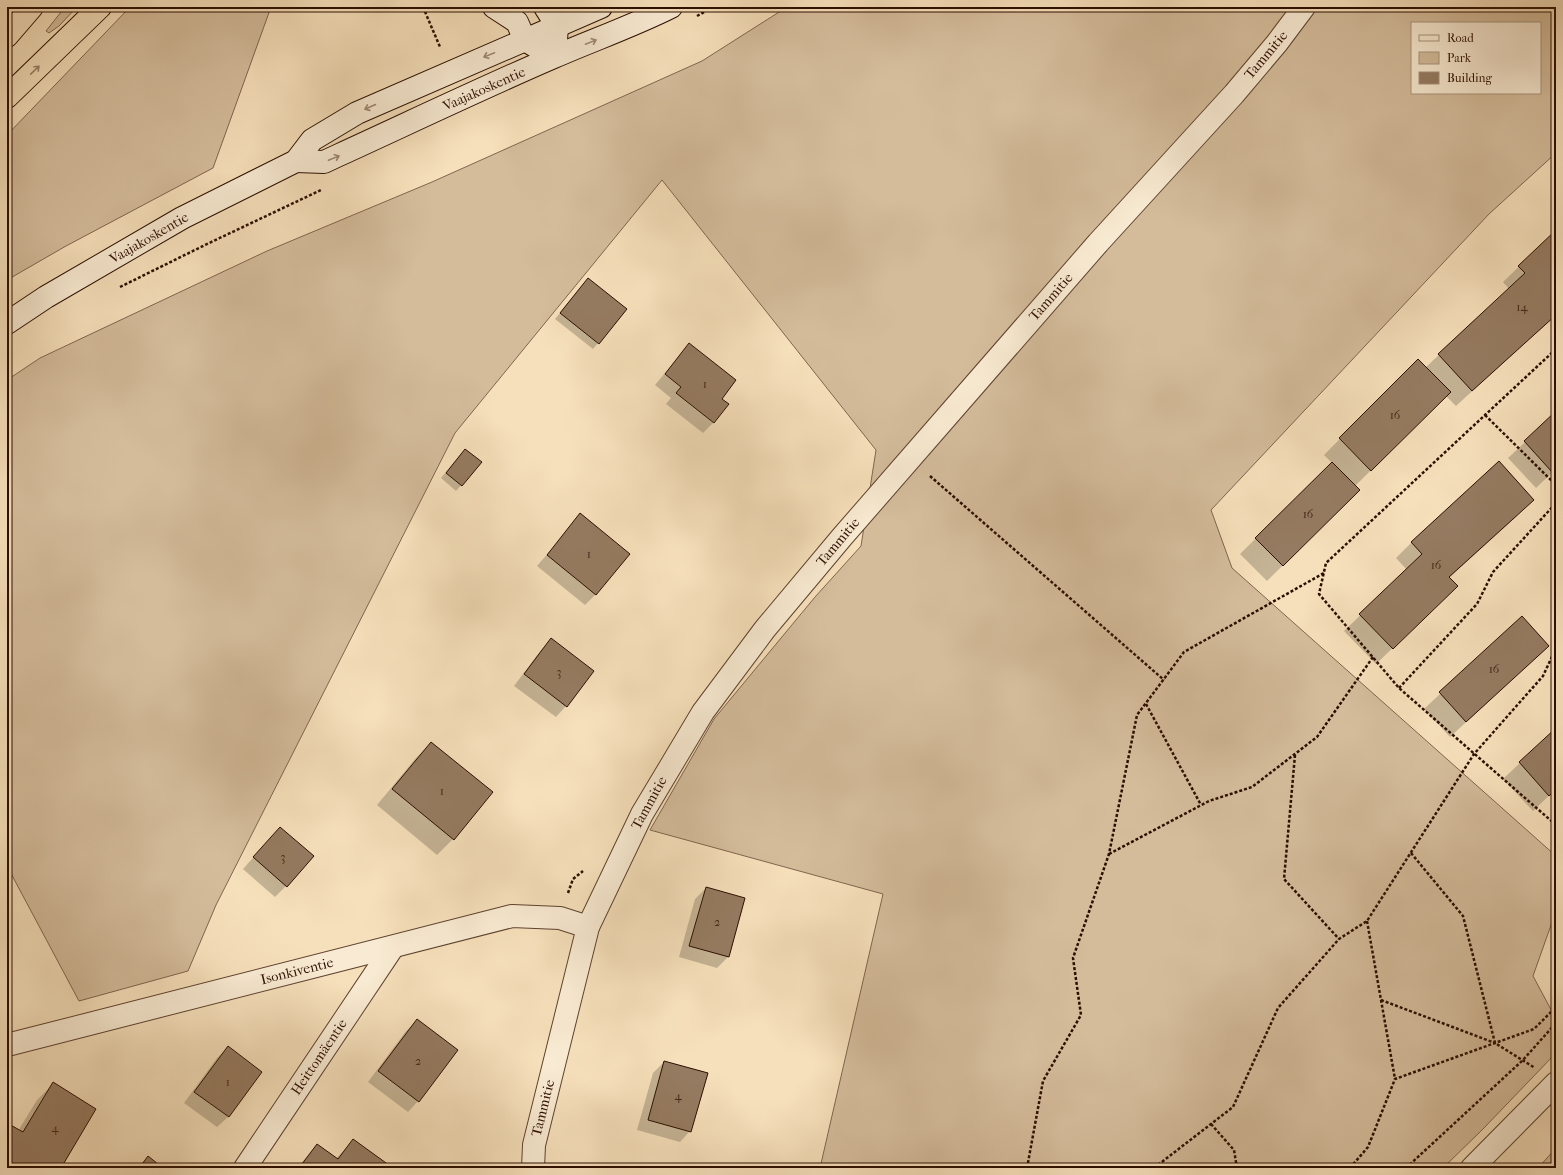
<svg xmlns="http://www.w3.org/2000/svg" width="1563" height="1175" viewBox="0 0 1563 1175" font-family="'IM FELL French Canon',serif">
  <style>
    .green { fill: #d4bc9b; stroke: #80654e; fill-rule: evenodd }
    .shadow { fill: #0003 }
    .building { fill: #957b61; stroke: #2c0e00 }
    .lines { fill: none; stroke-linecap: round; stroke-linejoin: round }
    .minor-casing { stroke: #5e422f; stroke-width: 24 }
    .tertiary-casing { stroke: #5e422f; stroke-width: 24 }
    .secondary-casing { stroke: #2c0e00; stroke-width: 24 }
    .motorway-casing { stroke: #2c0e00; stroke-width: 24 }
    .path { stroke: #2c0e00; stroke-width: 2.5; stroke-dasharray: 3 2; stroke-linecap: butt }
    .minor { stroke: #f9ebd3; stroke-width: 22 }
    .tertiary { stroke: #f9ebd3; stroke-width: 22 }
    .secondary { stroke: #f9ebd3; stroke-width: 22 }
    .motorway { stroke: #f6e0bb; stroke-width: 22 }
    .oneway { stroke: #9d8874 }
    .oneway2 { stroke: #9b8267 }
    .labels { text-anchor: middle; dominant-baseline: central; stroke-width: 4; stroke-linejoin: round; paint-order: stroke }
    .number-label { font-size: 12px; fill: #462918 }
    .street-label { font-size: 14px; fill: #2c0e00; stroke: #f9ebd3 }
  </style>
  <rect width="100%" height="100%" fill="#f6e0bb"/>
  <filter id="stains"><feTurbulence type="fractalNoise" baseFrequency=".005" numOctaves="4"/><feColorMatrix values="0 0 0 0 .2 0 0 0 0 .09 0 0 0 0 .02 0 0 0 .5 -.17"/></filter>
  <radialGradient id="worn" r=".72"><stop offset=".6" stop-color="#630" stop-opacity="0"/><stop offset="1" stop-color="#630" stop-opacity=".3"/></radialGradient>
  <!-- green -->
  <g class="green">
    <path d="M65,7H77L59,26L49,33L46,31Z"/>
    <path d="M130,7H271L213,168L66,246L7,280V135Z"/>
    <path d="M787,7H1556V153L1489,214L1211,510L1232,568L1556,856V911L1533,976L1556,1019V1053L1483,1129L1443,1168H820L883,894L650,830L714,719L815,597L861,546L876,450L662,180L455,433L216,905L188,971L79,1001L7,866V380L40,358L267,251L432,182L702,61ZM1412,23H1540V93H1412Z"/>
    <path d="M1556,1148V1168H1538Z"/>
  </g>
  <!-- shadow -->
  <g class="shadow">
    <path d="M1556,231V314L1456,406L1446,396L1355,486L1359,490L1267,581L1240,554L1332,463L1324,455L1418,360L1425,368L1509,289L1503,282Z"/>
    <path d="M588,279L626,309L593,349L555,319Z"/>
    <path d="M689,344L720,399L714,422L703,433L666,404L671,398L655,385Z"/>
    <path d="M1556,413V469L1536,488L1508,458Z"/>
    <path d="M460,455L481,463L456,491L441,478Z"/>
    <path d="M581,515L596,594L585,605L537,566Z"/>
    <path d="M1517,516L1449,578L1441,602L1376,664L1344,631L1407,570L1396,558L1412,542Z"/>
    <path d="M1522,617L1531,662L1450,737L1424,709Z"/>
    <path d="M551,640L566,706L556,717L514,686L541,650Z"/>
    <path d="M1556,729V789L1533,811L1503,779Z"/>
    <path d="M431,743L453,839L437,855L377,805L415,759Z"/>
    <path d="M280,828L286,886L275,897L243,869Z"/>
    <path d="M706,888L744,899L728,957L717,968L679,957L695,899Z"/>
    <path d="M417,1021L418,1101L408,1112L368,1082L406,1031Z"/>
    <path d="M228,1047L261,1072L228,1117L217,1127L184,1103L217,1058Z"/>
    <path d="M664,1062L690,1131L680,1142L637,1130L653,1073Z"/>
    <path d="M53,1084L59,1168H7V1124L18,1131L37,1100Z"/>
    <path d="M353,1140L391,1168H297L317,1145L336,1159Z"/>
  </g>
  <!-- building -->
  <g class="building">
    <path d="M1556,230V315L1472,391L1438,354L1525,273L1518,266Z"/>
    <path d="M588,278L627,309L599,344L560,313Z"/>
    <path d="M689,343L736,380L722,399L729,404L714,423L676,393L681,387L665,374Z"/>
    <path d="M1418,359L1451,392L1371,471L1339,438Z"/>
    <path d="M1556,411V469L1552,472L1524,441Z"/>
    <path d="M465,449L482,462L462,486L446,473Z"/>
    <path d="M1499,461L1534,500L1449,577L1458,586L1393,649L1359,614L1422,554L1411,542Z"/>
    <path d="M1332,462L1360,490L1283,566L1255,538Z"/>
    <path d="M580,513L630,554L596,595L547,555Z"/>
    <path d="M1522,616L1549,646L1466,722L1439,692Z"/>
    <path d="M551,638L594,671L567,707L524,674Z"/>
    <path d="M1556,728V789L1549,796L1519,762Z"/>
    <path d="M431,742L493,792L454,840L392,789Z"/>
    <path d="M280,827L314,856L287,887L253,857Z"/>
    <path d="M706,887L745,898L729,957L689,946Z"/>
    <path d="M417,1019L458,1050L419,1102L378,1071Z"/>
    <path d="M228,1046L262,1072L229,1117L194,1092Z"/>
    <path d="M664,1061L708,1073L691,1132L648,1120Z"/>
    <path d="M53,1082L96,1109L61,1168H7V1123L23,1132Z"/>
    <path d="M353,1139L393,1168H299L317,1144L338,1159Z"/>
    <path d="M148,1156L163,1168H139Z"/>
  </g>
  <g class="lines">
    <defs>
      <g id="minor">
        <path d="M7,1045L512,916L560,918L588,927"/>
        <path d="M245,1168L393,947"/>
      </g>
      <g id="tertiary">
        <path d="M533,1168L534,1145L588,927L642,814L703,712L765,629L842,537L1098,243L1234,94L1277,43L1304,7"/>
        <path d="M1472,1168L1556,1083"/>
      </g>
      <g id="secondary">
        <path d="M494,7L517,22L525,40L538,48"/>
        <path d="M545,7L557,26L556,40"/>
        <path d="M296,161L324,162L339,155C411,122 482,88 554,57C593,40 633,26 671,7"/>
        <path d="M7,323L46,297L182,218L296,161L312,140L357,113L601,7"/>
      </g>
      <g id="motorway">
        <path d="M7,36L32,7"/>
        <path d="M7,97L100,7"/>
      </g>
    </defs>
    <!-- minor casing -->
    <use href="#minor" class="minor-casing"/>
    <!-- tertiary casing -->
    <use href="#tertiary" class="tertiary-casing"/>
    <!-- secondary casing -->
    <use href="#secondary" class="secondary-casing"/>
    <!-- motorway casing -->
    <use href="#motorway" class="motorway-casing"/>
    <!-- path -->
    <g class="path">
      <path d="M423,7L440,47"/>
      <path d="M697,16L713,7"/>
      <path d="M120,287L205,245L321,190"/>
      <path d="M1556,349L1326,563L1319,594L1399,688L1556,825"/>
      <path d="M1485,415L1556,485"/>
      <path d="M930,476L1164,680"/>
      <path d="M1399,688L1477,604L1493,572L1556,503"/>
      <path d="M1146,704L1201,805"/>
      <path d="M1295,755L1284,879L1339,939"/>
      <path d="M1411,853L1463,916L1495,1043L1535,1068"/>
      <path d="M1109,854L1209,801L1252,787L1317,737L1373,657"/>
      <path d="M568,893L573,879L583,871"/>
      <path d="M1367,921L1395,1079"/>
      <path d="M1381,1000L1495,1043"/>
      <path d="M1211,1124L1234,1150L1237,1168"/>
      <path d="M1027,1168L1043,1081L1081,1015L1073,958L1109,854L1137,715L1184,652L1324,573"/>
      <path d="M1154,1168L1233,1107L1278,1008L1339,939L1367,921L1474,754L1543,676L1556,648"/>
      <path d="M1350,1168L1368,1147L1395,1079L1534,1029L1556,1007"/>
      <path d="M1406,1168L1523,1060L1556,1023"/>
    </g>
    <!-- minor -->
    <use href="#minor" class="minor"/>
    <!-- tertiary -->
    <use href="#tertiary" class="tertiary"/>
    <!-- secondary -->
    <use href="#secondary" class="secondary"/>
    <!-- motorway -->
    <use href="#motorway" class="motorway"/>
  </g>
  <!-- one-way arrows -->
  <defs><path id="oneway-shaft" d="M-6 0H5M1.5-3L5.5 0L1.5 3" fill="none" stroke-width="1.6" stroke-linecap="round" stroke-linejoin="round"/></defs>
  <g class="oneway">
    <use href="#oneway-shaft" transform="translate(591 42) rotate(-22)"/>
    <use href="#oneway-shaft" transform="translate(489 55) rotate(158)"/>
    <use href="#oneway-shaft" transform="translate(370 107) rotate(156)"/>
    <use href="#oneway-shaft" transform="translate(334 158) rotate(-22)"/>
  </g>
  <use class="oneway2" href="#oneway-shaft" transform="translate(35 70) rotate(-44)"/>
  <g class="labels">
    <!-- number labels -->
    <g class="number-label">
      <text x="1522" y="307">14</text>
      <text x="705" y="384">1</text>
      <text x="1395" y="415">16</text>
      <text x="1308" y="514">16</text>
      <text x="589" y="554">1</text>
      <text x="1436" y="565">16</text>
      <text x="1494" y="669">16</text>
      <text x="559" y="672">3</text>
      <text x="442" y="791">1</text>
      <text x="283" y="857">3</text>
      <text x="717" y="922">2</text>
      <text x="418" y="1061">2</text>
      <text x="228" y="1082">1</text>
      <text x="678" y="1096">4</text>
      <text x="55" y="1128">4</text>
    </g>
    <!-- street labels -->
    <g class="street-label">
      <text transform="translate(1266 55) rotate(-50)">Tammitie</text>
      <text transform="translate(484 89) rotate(-24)">Vaajakoskentie</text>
      <text transform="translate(149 238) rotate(-30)">Vaajakoskentie</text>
      <text transform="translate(1051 297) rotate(-49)">Tammitie</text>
      <text transform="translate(838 542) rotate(-50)">Tammitie</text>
      <text transform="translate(649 803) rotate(-61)">Tammitie</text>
      <text transform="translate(297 971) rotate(-14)">Isonkiventie</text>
      <text transform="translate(319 1057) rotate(-56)">Heittomäentie</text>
      <text transform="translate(543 1108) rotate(-76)">Tammitie</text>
    </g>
  </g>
  <!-- margin -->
  <rect width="1563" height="1175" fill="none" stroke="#f6e0bb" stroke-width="24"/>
  <rect x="8" y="8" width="1547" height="1159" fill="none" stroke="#2c0e00" stroke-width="2"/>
  <rect x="12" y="12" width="1539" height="1151" fill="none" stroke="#2c0e00"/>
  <!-- legend -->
  <rect x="1411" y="22" width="130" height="72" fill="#f9ebd3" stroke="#a7937f"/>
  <rect x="1419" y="35" width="20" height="6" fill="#f9ebd3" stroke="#a7937f"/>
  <text x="1447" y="42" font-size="12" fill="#2c0e00">Road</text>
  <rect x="1419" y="52" width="20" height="12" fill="#d4bc9b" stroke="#a7937f"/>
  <text x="1447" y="62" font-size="12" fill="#2c0e00">Park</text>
  <rect x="1419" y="72" width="20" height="12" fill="#957b61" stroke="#a7937f"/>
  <text x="1447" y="82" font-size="12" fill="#2c0e00">Building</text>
  <rect width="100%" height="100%" filter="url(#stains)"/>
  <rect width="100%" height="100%" fill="url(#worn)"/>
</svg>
